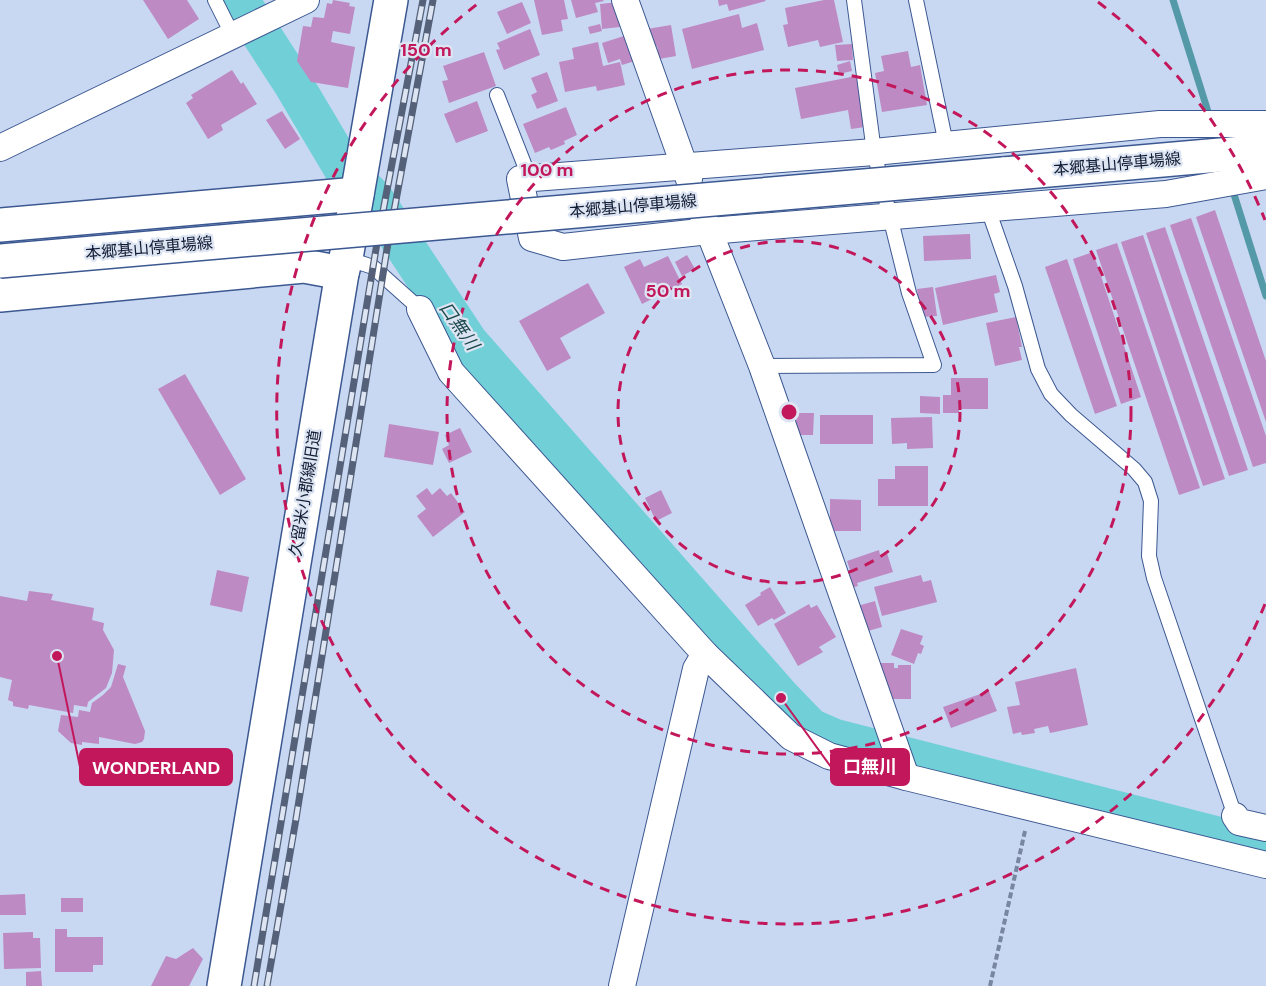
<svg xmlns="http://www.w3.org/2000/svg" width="1266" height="986" viewBox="0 0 1266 986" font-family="'DM Sans','Noto Sans JP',sans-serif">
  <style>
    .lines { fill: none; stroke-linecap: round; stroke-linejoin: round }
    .stream { stroke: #5499a7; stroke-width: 7 }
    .river { stroke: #71cfd8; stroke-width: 40 }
    .building { fill: #bd8ac3 }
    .lane-casing { stroke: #3c5891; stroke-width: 16 }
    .street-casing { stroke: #3c5891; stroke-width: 28 }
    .secondary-casing { stroke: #3c5891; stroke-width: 36 }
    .path { stroke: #78869f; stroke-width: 4; stroke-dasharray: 6 3; stroke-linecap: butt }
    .lane { stroke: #fff; stroke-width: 14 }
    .street { stroke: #fff; stroke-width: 26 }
    .secondary { stroke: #fff; stroke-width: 33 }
    .rail-casing { stroke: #546179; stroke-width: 7 }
    .rail { stroke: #dde4f2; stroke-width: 4.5; stroke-dasharray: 14; stroke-linecap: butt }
    .secondary-bridge-casing { stroke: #3c5891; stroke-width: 36; stroke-linecap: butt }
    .secondary-bridge { stroke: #fff; stroke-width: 33 }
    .ring { fill: none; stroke: #c2185b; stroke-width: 3; stroke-dasharray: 10 8 }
    .labels { text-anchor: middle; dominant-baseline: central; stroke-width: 4.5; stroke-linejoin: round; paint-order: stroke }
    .street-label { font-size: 16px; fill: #101c34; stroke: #dde4f2 }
    .water-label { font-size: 18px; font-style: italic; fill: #1e4a4e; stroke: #dde4f2 }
    .centre { fill: #c2185b; stroke: #dde4f2; stroke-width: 3 }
    .ring-label { font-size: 18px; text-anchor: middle; font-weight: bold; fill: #c2185b; stroke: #dde4f2; stroke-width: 4.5; stroke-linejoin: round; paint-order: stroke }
    .leader { fill: none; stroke: #c2185b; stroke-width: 2 }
    .callout-dot { fill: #c2185b; stroke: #dde4f2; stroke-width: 2 }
    .callout { fill: #c2185b; stroke: #c2185b; stroke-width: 2 }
    .callout-label { font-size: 18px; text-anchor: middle; font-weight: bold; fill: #fff }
  </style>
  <rect width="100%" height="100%" fill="#c9d8f2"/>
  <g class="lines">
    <!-- stream -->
    <g class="stream">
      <path d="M1173,0L1210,118"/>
      <path d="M1232,188L1266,296"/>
    </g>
    <!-- river -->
    <path class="river" d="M239,0L294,85L345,171L373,198L468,342L781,698L810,728L835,739L1266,849"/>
  </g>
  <!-- building -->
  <g class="building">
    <path d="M143,0H187L199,19L168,39Z"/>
    <path d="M333,0L350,3L349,6L355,7L350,34L333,31L331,42L355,47L348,88L311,82L297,61L303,26L311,27L313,17L324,18L327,3L332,4Z"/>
    <path d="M534,0H564L568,19L561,20L563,31L542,35Z"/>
    <path d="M571,0H603L604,1L595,3L598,12L576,18Z"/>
    <path d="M718,0H765L766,1L729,11L727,4L719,6Z"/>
    <path d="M824,0H834L843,42L820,47L818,40L788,47L783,25L788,24L785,8Z"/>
    <path d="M522,2L531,23L507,34L497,12Z"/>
    <path d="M618,2L620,27L602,29L600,4Z"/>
    <path d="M739,14L742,28L757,23L764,50L692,69L682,29Z"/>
    <path d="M600,24L602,31L590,34L588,27Z"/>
    <path d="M671,25L676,56L659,59L657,46L650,48L647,29Z"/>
    <path d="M530,29L540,55L504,70L496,50L500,49L497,43Z"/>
    <path d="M627,35L635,61L622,65L620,59L608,63L602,43Z"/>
    <path d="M598,42L603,66L620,62L625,85L597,91L596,86L565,92L559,62L574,59L572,48Z"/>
    <path d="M852,44L853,60L837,61L835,45Z"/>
    <path d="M908,51L911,67L920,65L927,105L882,112L875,73L884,71L881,56Z"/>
    <path d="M484,52L496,86L449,103L442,81L448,80L443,66Z"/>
    <path d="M850,61L852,71L839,74L837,65Z"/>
    <path d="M232,70L241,84L243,82L257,104L221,125L223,130L208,139L186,103L193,98L191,95Z"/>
    <path d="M547,72L558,101L537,109L531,95L537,92L531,78Z"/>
    <path d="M856,76L865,127L851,129L848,110L801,119L795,88Z"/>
    <path d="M477,101L488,131L456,143L444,114Z"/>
    <path d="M566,107L577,135L564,141L565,144L551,150L549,147L535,153L523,124Z"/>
    <path d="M282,111L300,139L285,149L266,120Z"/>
    <path d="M1215,210L1266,361V422L1196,217Z"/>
    <path d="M1191,218L1266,436V463L1253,467L1170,225Z"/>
    <path d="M1165,227L1248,470L1229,476L1146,233Z"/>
    <path d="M970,234L971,259L924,261L923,236Z"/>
    <path d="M1143,235L1225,479L1203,486L1121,242Z"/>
    <path d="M1117,243L1200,488L1179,495L1096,250Z"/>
    <path d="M1093,252L1141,397L1121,404L1073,259Z"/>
    <path d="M687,255L695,269L682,276L675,262Z"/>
    <path d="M668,256L682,284L642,304L624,267L640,259L644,267Z"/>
    <path d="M1067,259L1117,406L1095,414L1045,267Z"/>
    <path d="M996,275L1000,292L994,294L998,312L943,325L935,288Z"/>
    <path d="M588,283L605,313L560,338L571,358L547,371L519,321Z"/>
    <path d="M933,287L937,316L921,317L917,289Z"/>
    <path d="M1016,317L1022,347H1019L1022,360L995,366L986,323Z"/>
    <path d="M185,374L246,479L220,495L158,389Z"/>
    <path d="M951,378H988V409H959V413H943V395H951Z"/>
    <path d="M920,396L940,397V414L920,413Z"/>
    <path d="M796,413H814L813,435H795Z"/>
    <rect x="820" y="415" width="53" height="29"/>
    <path d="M932,417L933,448L907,449V443L892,444L891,418Z"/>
    <path d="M389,424L439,432L433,465L384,457Z"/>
    <path d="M460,428L472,452L449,463L442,449L449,445L445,435Z"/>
    <path d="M895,466H928V506H878V479H895Z"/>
    <path d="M427,488L432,495L440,488L447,496L451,493L465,512L433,537L417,516L426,509L416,496Z"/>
    <path d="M661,490L672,513L656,521L645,498Z"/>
    <path d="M830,499L861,500V531H830Z"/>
    <path d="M879,550L880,555L887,553L893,572L857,583L858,586L847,589L841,573L850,570L847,561Z"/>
    <path d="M217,570L249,577L242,612L210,605Z"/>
    <path d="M921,575L923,582L931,580L937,602L882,616L874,587Z"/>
    <path d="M770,587L786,613L774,620L772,618L758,626L745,605L761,595L760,593Z"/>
    <path d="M29,591L53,594L51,600L94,608L92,620L104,623L103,630L114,650L112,673L106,688L88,702L87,707L74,705L73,713L29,705L28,709L13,706V702L8,700L12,680L0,677V596L27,601Z"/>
    <path d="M875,601L882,627L861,633L854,607Z"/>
    <path d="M809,604L811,608L817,605L836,637L819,647L823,652L798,666L774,624Z"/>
    <path d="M901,629L923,636L920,644L924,646L921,654L918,653L914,664L891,655Z"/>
    <path d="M881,663H894V668H898V665H911V699H886L881,682Z"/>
    <path d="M118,664L126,666L123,677L145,731L144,739L142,742L135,744L99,737V744L82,742V745L71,743L58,731L61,715L78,717L79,710L90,712L92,703L103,695L111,687Z"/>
    <path d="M1076,668L1088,725L1050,733L1048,726L1034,729L1035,733L1022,735L1021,732L1013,734L1007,707L1020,705L1015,682Z"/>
    <path d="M989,691L997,711L951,728L943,707Z"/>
    <path d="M25,894L26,915H0V895Z"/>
    <rect x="61" y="898" width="22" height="14"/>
    <path d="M55,929H67V937H103V965H93V972H55Z"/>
    <path d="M33,932V938H40L41,968L4,969L3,933Z"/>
    <path d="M193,948L203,959L189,986H151L166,956L176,959Z"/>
    <path d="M41,971L42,986H26V972Z"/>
  </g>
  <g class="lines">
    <defs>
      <g id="lane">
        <path d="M215,0L233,36"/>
        <path d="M916,0L946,144"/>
        <path d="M497,95L530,179"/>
        <path d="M988,209L1015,286L1038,369L1051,394L1071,415L1134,469L1145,482L1151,501L1149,556L1154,578L1235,816"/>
        <path d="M346,258L373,267L420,309"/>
        <path d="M762,366L934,365L909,293L874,152L854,0"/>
      </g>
      <g id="street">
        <path d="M625,0L689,179"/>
        <path d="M1266,124H1160L874,152L520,179L532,238L563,247L709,231L1166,194L1266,176"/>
        <path d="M0,148L306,0"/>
        <path d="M703,216L762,366L906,777"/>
        <path d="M420,309L451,372L705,654"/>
        <path d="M1235,816L1239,822L1266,828"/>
        <path d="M622,986L696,669L705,654L791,737L829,756L906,777L1266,865"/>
      </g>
      <g id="secondary">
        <path d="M1003,174L1266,151"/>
        <path d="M0,225L357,194"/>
        <path d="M0,295L304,266L342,273"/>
        <path d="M224,986L342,273L346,258L391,0"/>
      </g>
    </defs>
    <!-- lane casing -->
    <use href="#lane" class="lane-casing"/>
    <!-- street casing -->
    <use href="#street" class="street-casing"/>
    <!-- secondary casing -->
    <use href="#secondary" class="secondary-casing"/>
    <!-- path -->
    <path class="path" d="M990,986L1025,831"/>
    <!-- lane -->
    <use href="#lane" class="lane"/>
    <!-- street -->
    <use href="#street" class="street"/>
    <!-- secondary -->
    <use href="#secondary" class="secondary"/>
    <defs>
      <g id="rail">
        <path d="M254,986L377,243L423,0"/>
        <path d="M267,986L296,819L387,249L433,0"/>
      </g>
    </defs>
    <!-- rail casing -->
    <use href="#rail" class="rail-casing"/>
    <!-- rail -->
    <use href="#rail" class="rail"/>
    <defs>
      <path id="secondary-bridge" d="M0,261L1003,174"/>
    </defs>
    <!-- secondary-bridge casing -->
    <use href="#secondary-bridge" class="secondary-bridge-casing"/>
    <!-- secondary-bridge -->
    <use href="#secondary-bridge" class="secondary-bridge"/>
  </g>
  <!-- distance rings -->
  <g class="ring">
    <circle cx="789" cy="412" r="171"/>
    <circle cx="789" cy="412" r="342"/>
    <path d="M1265 604A513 513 0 1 1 480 2M1098 2A513 513 0 0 1 1265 220"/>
  </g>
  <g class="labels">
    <!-- street labels -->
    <g class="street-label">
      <text transform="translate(1117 164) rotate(-5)">本郷基山停車場線</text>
      <text transform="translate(633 206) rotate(-5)">本郷基山停車場線</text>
      <text transform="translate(149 248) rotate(-5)">本郷基山停車場線</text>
      <text transform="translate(305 493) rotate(-81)">久留米小郡線旧道</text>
    </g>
    <!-- water labels -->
    <g class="water-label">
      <text transform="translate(459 326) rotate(55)">口無川</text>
    </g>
  </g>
  <circle cx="789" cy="412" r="9" class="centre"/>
  <g class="ring-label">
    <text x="426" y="56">150 m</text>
    <text x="547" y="176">100 m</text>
    <text x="668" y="297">50 m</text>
  </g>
  <!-- callouts -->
  <path class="leader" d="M781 698L831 767M57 656L80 767"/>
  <g class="callout-dot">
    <circle cx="781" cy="698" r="6"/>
    <circle cx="57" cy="656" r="6"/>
  </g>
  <g class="callout">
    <rect x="831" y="749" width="78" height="36" rx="6"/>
    <rect x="80" y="749" width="152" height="36" rx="6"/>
  </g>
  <g class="callout-label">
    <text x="870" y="773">口無川</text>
    <text x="156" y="774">WONDERLAND</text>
  </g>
</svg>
